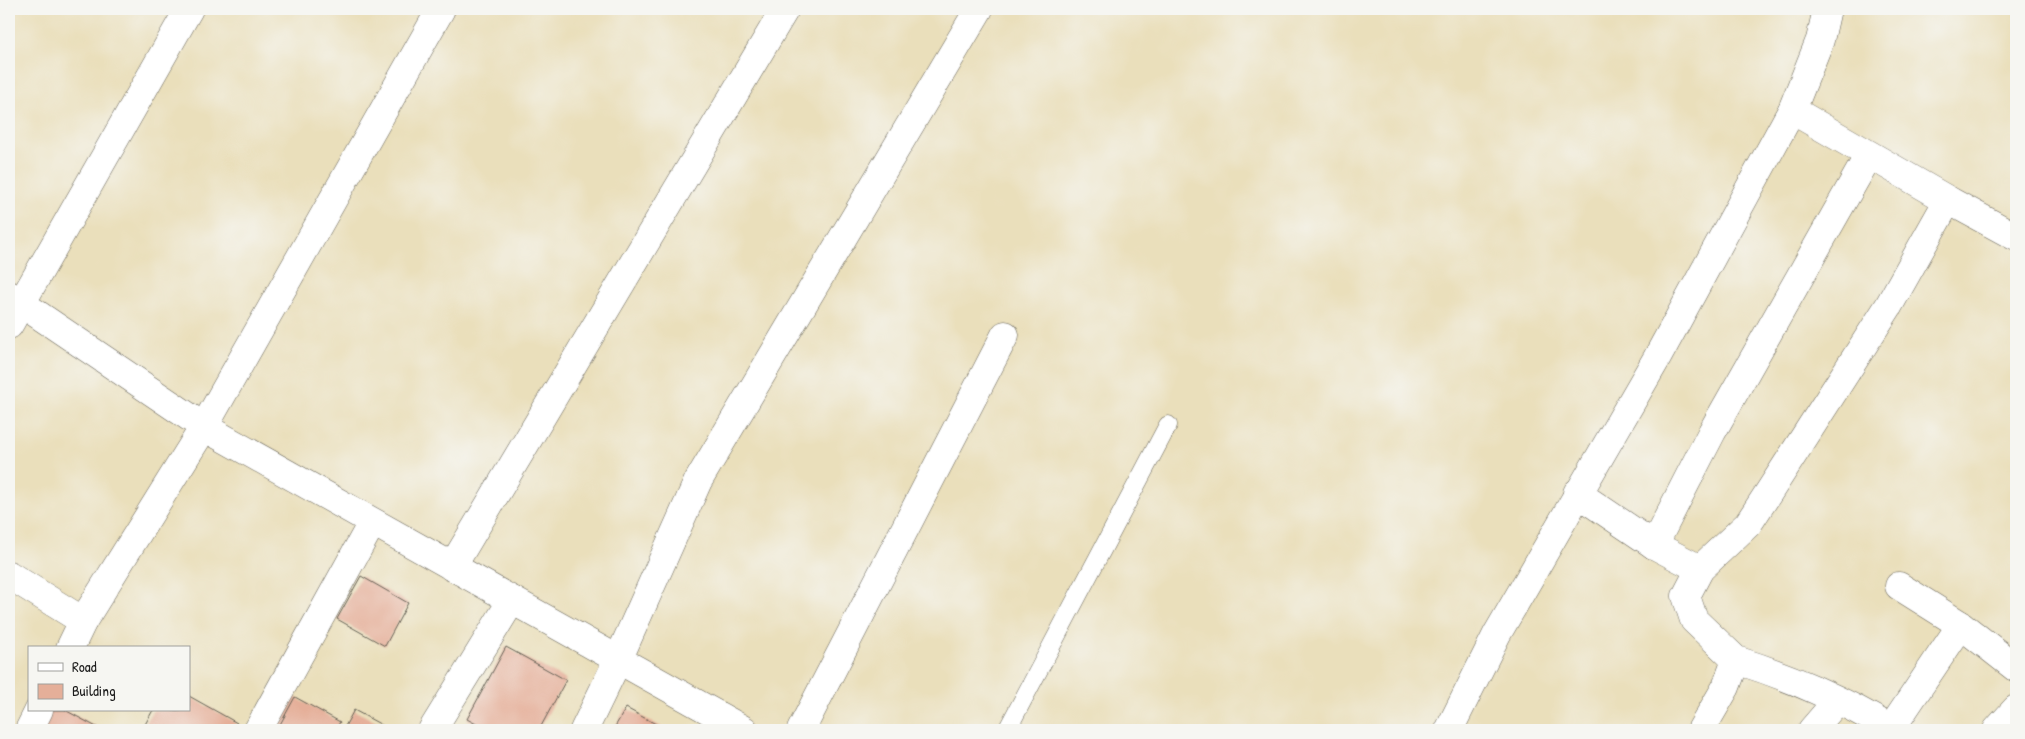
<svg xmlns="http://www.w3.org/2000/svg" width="2025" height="739" viewBox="0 0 2025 739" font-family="'Patrick Hand',sans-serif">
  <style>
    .building { fill: #e5af99 }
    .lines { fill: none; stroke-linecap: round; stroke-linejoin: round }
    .lane-casing { stroke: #646054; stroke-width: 19 }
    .street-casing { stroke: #646054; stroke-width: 29 }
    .lane { stroke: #fff; stroke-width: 18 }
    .street { stroke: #fff; stroke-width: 28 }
  </style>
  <rect width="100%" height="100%" fill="#f6f6f2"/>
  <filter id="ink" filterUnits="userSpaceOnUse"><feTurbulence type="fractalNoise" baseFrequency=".02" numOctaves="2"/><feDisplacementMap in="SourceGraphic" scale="10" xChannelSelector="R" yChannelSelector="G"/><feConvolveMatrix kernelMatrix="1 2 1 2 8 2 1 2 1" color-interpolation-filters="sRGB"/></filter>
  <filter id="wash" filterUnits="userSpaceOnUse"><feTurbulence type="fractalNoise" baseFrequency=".0096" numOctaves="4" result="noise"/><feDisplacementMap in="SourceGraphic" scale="20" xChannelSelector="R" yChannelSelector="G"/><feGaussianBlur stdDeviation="1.12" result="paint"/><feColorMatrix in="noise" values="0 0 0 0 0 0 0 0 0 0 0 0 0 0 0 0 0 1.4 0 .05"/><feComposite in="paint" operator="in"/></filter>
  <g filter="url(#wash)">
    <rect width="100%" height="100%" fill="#eadfbb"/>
    <g id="blocks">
      <!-- building -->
      <g class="building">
        <path d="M361,576L408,603L385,646L337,619Z"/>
        <path d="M506,647L566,680L539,730H487L467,719Z"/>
        <path d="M189,696L237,723L233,730H142L153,710H189Z"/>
        <path d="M295,697L340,722L335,730H277Z"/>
        <path d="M626,708L667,730H613Z"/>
        <path d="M46,710H65L102,730H35Z"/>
        <path d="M354,710L391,730H343Z"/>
      </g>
    </g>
  </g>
  <g filter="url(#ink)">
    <use href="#blocks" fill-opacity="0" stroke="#646054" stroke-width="1"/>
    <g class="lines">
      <defs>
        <path id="lane" d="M1007,730L1168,425"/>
        <g id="street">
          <path d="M1792,110L1948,200"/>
          <path d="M9,295L204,427L512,600L432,730"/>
          <path d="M9,325L189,9"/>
          <path d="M1577,493L1654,545L1700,569"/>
          <path d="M1654,545L1712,432L1869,155"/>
          <path d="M452,567L785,9"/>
          <path d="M9,575L83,621L204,427L441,9"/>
          <path d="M1899,586L1961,625L2016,668"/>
          <path d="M512,600L744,730"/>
          <path d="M70,648L83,621"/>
          <path d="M1736,660L1694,620L1686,596L1700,569L1748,524L1769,492L1888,307L1948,200L2016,237"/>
          <path d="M1891,729L1961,625"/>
          <path d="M29,730L39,710"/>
          <path d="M258,730L372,523"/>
          <path d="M584,730L618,660L698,481L979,9"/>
          <path d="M801,730L1005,335"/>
          <path d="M1449,730L1497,634L1657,358L1792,110L1820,40L1827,9"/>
          <path d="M1701,730L1726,687L1736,660C1788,676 1846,701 1892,730"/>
          <path d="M1812,730L1837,701"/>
          <path d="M1997,730L2016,709"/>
        </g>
      </defs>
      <!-- lane casing -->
      <use href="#lane" class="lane-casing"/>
      <!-- street casing -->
      <use href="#street" class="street-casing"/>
      <!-- lane -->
      <use href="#lane" class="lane"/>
      <!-- street -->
      <use href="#street" class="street"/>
    </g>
  </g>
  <!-- margin -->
  <rect width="2025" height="739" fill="none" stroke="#f6f6f2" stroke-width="30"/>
  <!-- legend -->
  <rect x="28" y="646" width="162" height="65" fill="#f6f6f2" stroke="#9f9f9c"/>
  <rect x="38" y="663" width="25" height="8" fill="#ffffff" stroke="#9f9f9c"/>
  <text x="72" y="672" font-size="15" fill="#1c1c1c">Road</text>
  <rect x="38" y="684" width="25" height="15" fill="#e5af99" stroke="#9f9f9c"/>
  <text x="72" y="696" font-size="15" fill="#1c1c1c">Building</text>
</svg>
